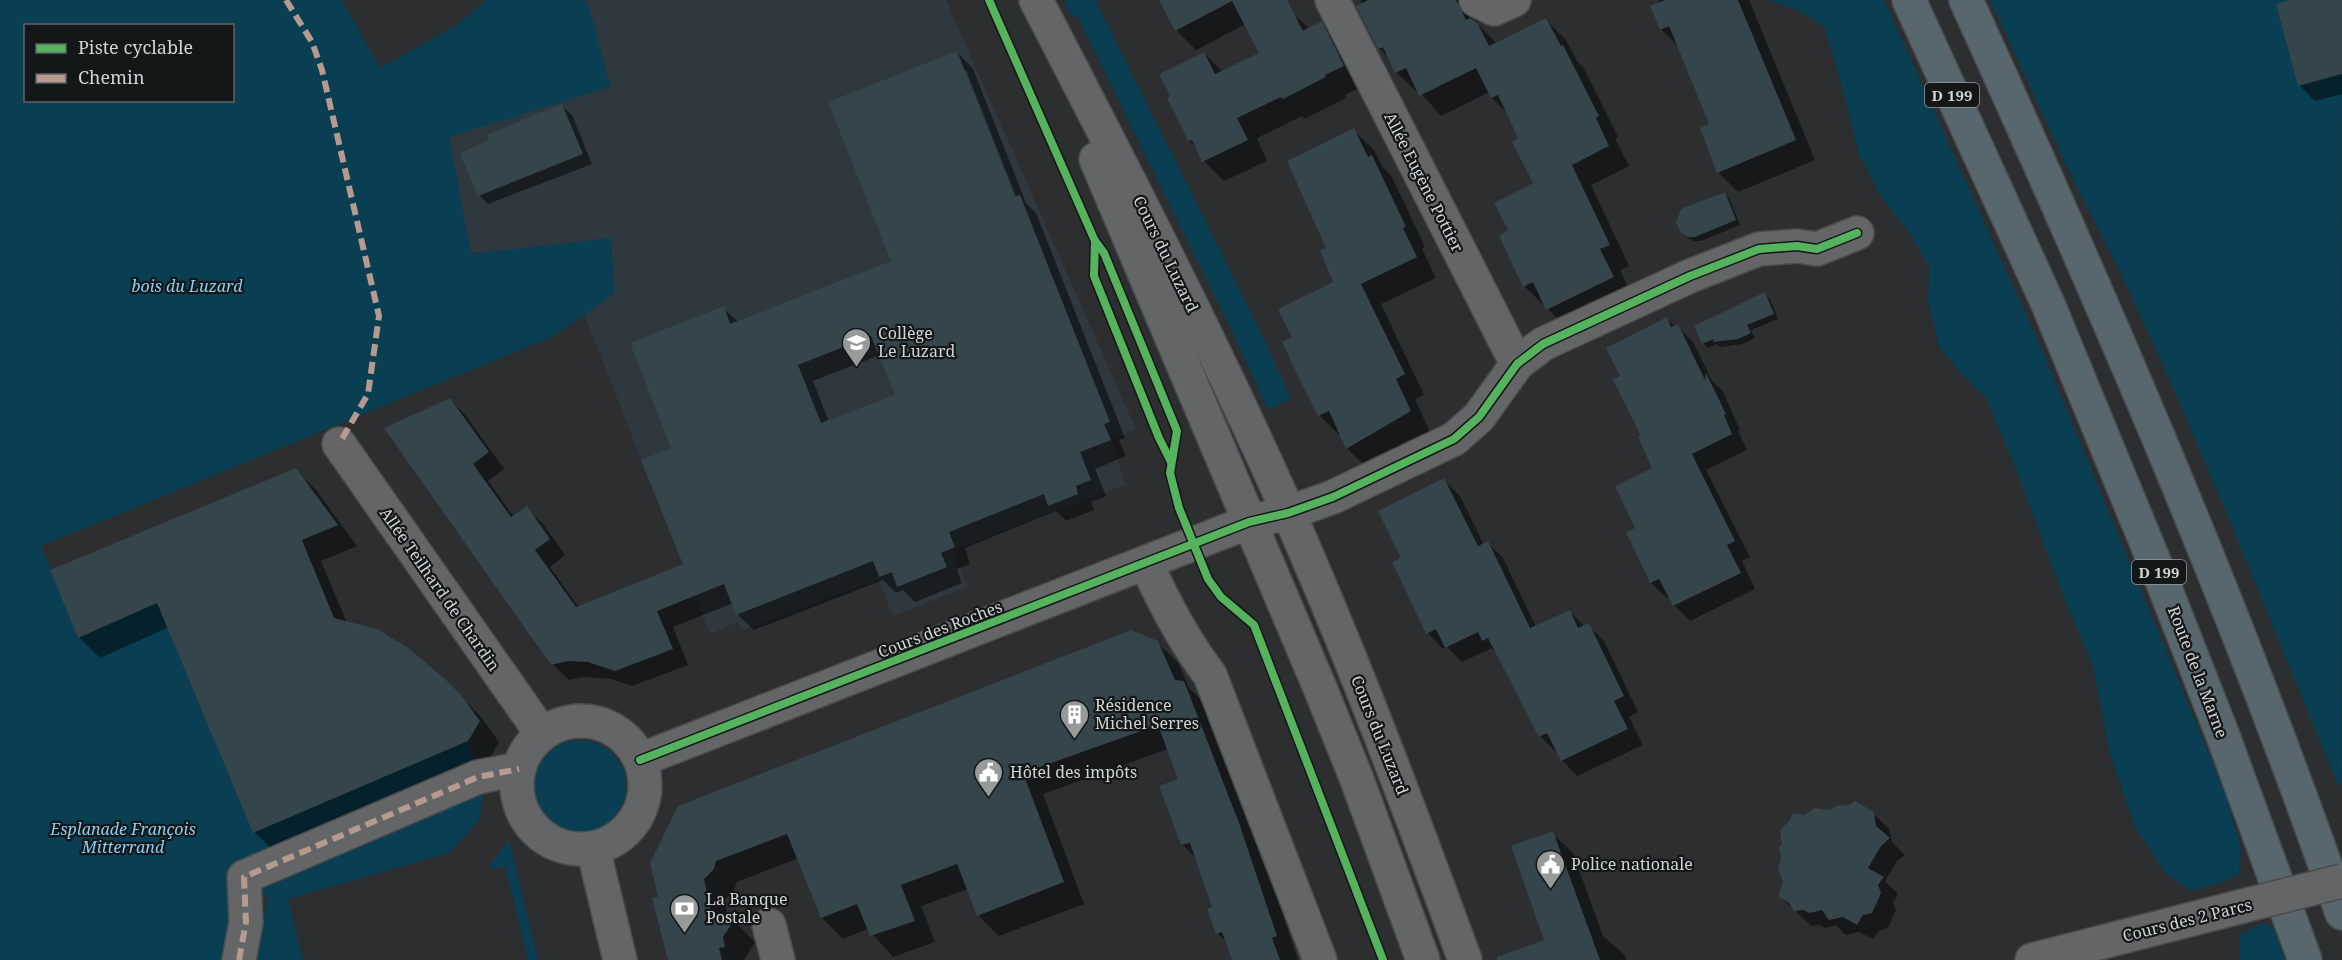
<svg xmlns="http://www.w3.org/2000/svg" width="2342" height="960" viewBox="0 0 2342 960" font-family="'Noto Serif',serif">
  <style>
    .built { fill: #2e383e }
    .green { fill: #093e53; fill-rule: evenodd }
    .shadow { fill: #0007; fill-rule: evenodd }
    .building { fill: #34454c; fill-rule: evenodd }
    .lines { fill: none; stroke-linecap: round; stroke-linejoin: round }
    .minor-casing { stroke: #494c4d; stroke-width: 36 }
    .highway-casing { stroke: #494c4d; stroke-width: 36 }
    .minor { stroke: #636567; stroke-width: 33 }
    .highway { stroke: #57676d; stroke-width: 33 }
    .minor-bridge-casing { stroke: #494c4d; stroke-width: 36; stroke-linecap: butt }
    .minor-bridge { stroke: #636567; stroke-width: 33 }
    .quiet { stroke: #b69a8f; stroke-width: 6; stroke-dasharray: 12 6; stroke-linecap: butt }
    .cycleway-casing { stroke: #141718; stroke-width: 11 }
    .cycleway { stroke: #56b35d; stroke-width: 8 }
    .labels { text-anchor: middle; dominant-baseline: central; stroke-width: 4.5; stroke-linejoin: round; paint-order: stroke }
    .shield { fill: #141718; stroke: #989b9c; stroke-width: 1.5 }
    .shield-label { font-size: 15px; font-weight: bold; fill: #d0d4d5 }
    .street-label { font-size: 16px; fill: #d0d4d5; stroke: #141718 }
    .park-label { font-size: 16px; font-style: italic; fill: #8acff3; stroke: #141718 }
    .poi-label { font-size: 16px; fill: #d0d4d5; stroke: #141718; text-anchor: start }
  </style>
  <rect width="100%" height="100%" fill="#2c2e30"/>
  <!-- built -->
  <path class="built" d="M538,0H946L1136,429L1111,440L1126,484L953,550L967,587L893,616L878,579L742,631L738,622L710,634L581,307L509,262L465,250L438,88Z"/>
  <!-- green -->
  <g class="green">
    <path d="M0,0H342L380,68L458,24L486,0H579L588,2L610,87L449,137L471,254L611,238L615,293L554,336L41,546L78,638L157,603L253,833L468,741L483,795L479,820L449,853L288,899L303,960H257L268,893L265,895L253,960H0ZM26,26H232V100H26Z"/>
    <path d="M1064,0H1095L1266,343L1291,399L1268,409L1227,321L1078,18L1069,13Z"/>
    <path d="M1768,0H1884L2042,350L2227,798L2241,849L2239,873L2226,881L2191,891L2165,873L2135,827L2110,755L2093,667L2058,582L2014,464L1986,398L1962,375L1939,346L1928,303L1929,266L1908,231L1880,195L1859,154L1836,65L1824,27L1800,11Z"/>
    <path d="M1990,0H2342L2341,785L2337,783L2224,507L2173,388L2124,280L2065,163Z"/>
    <circle cx="580" cy="786" r="46"/>
    <path d="M509,840L538,960H528L505,866L493,869L489,866Z"/>
    <path d="M2264,923L2274,928L2285,960H2240V934Z"/>
  </g>
  <!-- shadow -->
  <g class="shadow">
    <path d="M1160,0H1277L1310,29L1322,23L1342,44L1364,86L1345,95L1346,98L1304,119L1302,116L1257,138L1267,161L1224,181L1204,161L1198,149L1189,140L1204,53L1223,72L1261,54L1246,24L1196,50L1176,30Z"/>
    <path d="M1361,0H1476L1481,11L1478,24L1497,44L1546,20L1566,40L1577,61L1583,67L1618,137L1615,139L1629,166L1591,185L1629,266L1620,270L1633,298L1568,329L1524,286L1510,231L1535,183L1520,138L1508,114L1492,98L1489,92L1441,116L1419,91L1417,92L1396,72L1390,59L1379,48Z"/>
    <path d="M1659,0H1749L1815,160L1738,192L1718,172L1711,125L1679,47L1661,29Z"/>
    <path d="M2296,0H2342V94L2315,101L2299,85Z"/>
    <path d="M957,52L973,69L1026,203L1036,213L1125,438L1119,440L1126,456L1095,469L1106,496L1091,502L1094,510L1066,521L1056,511L965,548L970,564L957,569L962,583L915,602L903,590L896,593L883,580L754,630L737,614L733,603L673,627L688,665L632,686L611,679L585,677L569,680L552,664L386,428L450,399L466,416L504,469L488,481L514,517L526,508L543,524L565,555L550,567L579,608L685,565L673,449L723,308L738,322L893,262ZM963,70H966L1019,204L1016,205ZM880,355L897,395L829,422L813,381Z"/>
    <path d="M562,106L572,115L592,164L488,204L479,195Z"/>
    <path d="M1353,130L1374,150L1382,166L1392,177L1425,247L1422,249L1436,278L1381,304L1424,395L1415,399L1430,432L1368,469L1348,449L1341,434L1339,435L1319,415L1294,338L1335,283L1328,248Z"/>
    <path d="M1724,193L1729,198L1740,225L1701,241H1694L1688,238L1683,232Z"/>
    <path d="M1765,294L1770,299L1778,319L1751,330L1755,338L1743,344L1720,347L1717,344L1708,348L1703,343Z"/>
    <path d="M1667,319L1675,327L1677,326L1693,342L1712,381L1722,390L1740,430L1738,431L1747,450L1706,470L1750,557L1742,561L1755,589L1690,621L1674,605L1670,597L1667,598L1651,583L1628,533L1637,529L1654,468L1622,377Z"/>
    <path d="M296,470L316,490L357,546L321,561L347,623L445,681L481,717L499,742L488,761L275,852L254,832L169,627L100,658L80,638L52,571Z"/>
    <path d="M1444,480L1460,496L1484,545L1488,543L1503,558L1536,627L1569,611L1585,627L1588,625L1604,641L1638,712L1629,717L1643,745L1577,776L1562,760L1557,751L1556,752L1540,736L1498,655L1492,648L1462,662L1447,647L1443,649L1428,633L1394,563L1403,558Z"/>
    <path d="M1157,642L1179,664L1189,688L1205,703L1260,845L1298,960H1233L1227,943L1217,933L1214,908L1197,859L1183,845L1180,780L1168,749L1043,794L1084,904L999,936L978,915L968,889L921,906L935,942L893,957L868,929L843,939L822,918L799,858L737,882L734,890L724,901L729,921H734L755,942L744,960H669L660,898L651,863Z"/>
    <path d="M1873,813L1889,829L1892,842L1905,855L1897,861L1885,881L1898,894L1893,902L1896,910L1888,928L1879,931L1873,939L1859,932L1846,935L1836,925L1826,928L1820,925L1811,926L1780,896L1804,817Z"/>
    <path d="M1552,833L1573,853L1603,936L1625,955L1626,960H1545Z"/>
  </g>
  <!-- building -->
  <g class="building">
    <path d="M1159,0H1287L1303,31L1322,21L1344,66L1325,75L1326,77L1283,99L1281,97L1237,118L1248,140L1202,162L1192,140L1188,141L1167,98L1170,96L1159,74L1204,52L1215,74L1259,53L1232,1L1175,31Z"/>
    <path d="M1368,0H1456L1466,20L1470,18L1477,22L1489,46L1546,18L1561,46L1563,45L1599,116L1596,118L1609,146L1572,165L1610,245L1600,249L1614,277L1546,310L1533,282L1523,287L1499,236L1508,230L1494,203L1533,183L1512,142L1518,138L1498,95L1491,98L1476,68L1419,96L1406,68L1395,73L1383,47L1378,49L1356,6Z"/>
    <path d="M1665,0H1738L1796,140L1717,173L1700,128L1709,124L1669,26L1660,30L1650,6Z"/>
    <path d="M2290,0H2342V74L2298,86L2276,4Z"/>
    <path d="M957,51L1015,197L1020,195L1110,422L1104,424L1111,440L1080,452L1091,480L1076,486L1078,494L1048,506L1044,494L949,532L955,547L941,553L947,567L897,587L892,572L879,577L873,561L736,615L724,584L657,611L673,649L615,671L588,662L568,661L551,665L384,428L450,398L489,452L473,464L511,517L527,506L550,539L535,550L576,607L683,564L641,460L671,448L630,343L724,306L730,324L891,261L828,102ZM871,336L895,395L821,423L798,365Z"/>
    <path d="M562,104L583,154L478,196L460,153L489,140L487,135Z"/>
    <path d="M1354,128L1368,157L1372,155L1406,227L1403,228L1417,257L1361,284L1405,374L1396,379L1411,411L1346,449L1329,411L1318,416L1301,383L1282,342L1292,337L1278,309L1333,282L1320,251L1326,248L1287,161Z"/>
    <path d="M1725,192L1736,220L1695,237H1688L1681,233L1676,222L1681,209Z"/>
    <path d="M1765,292L1774,314L1747,325L1751,333L1738,339L1713,342L1714,339L1702,344L1694,326Z"/>
    <path d="M1667,317L1671,327L1678,324L1705,380L1706,373L1726,414L1724,415L1732,434L1692,454L1735,541L1727,545L1741,573L1673,606L1659,579L1650,583L1626,532L1635,528L1615,486L1652,468L1638,437L1641,436L1613,380L1620,376L1606,348Z"/>
    <path d="M296,468L338,525L302,540L334,618L377,629L407,647L446,680L461,695L480,721L468,741L253,833L157,603L78,638L50,570Z"/>
    <path d="M1444,478L1478,546L1488,541L1530,628L1570,610L1578,628L1589,623L1624,696L1614,701L1628,729L1561,761L1547,733L1539,737L1488,638L1482,641L1478,632L1445,648L1436,629L1426,634L1392,562L1401,558L1378,511Z"/>
    <path d="M1131,630L1158,641L1175,680L1184,681L1239,823L1277,936L1272,938L1280,960H1232L1222,932L1216,934L1207,909L1212,907L1190,843L1181,845L1159,786L1178,779L1158,725L1023,773L1064,882L977,916L957,864L901,885L915,921L870,936L857,904L821,918L787,834L716,861L714,869L704,879L713,920L735,919L723,937L725,947L719,948L722,960H668L652,898L658,897L650,863L678,806Z"/>
    <path d="M1855,801L1874,812L1876,826L1890,838L1881,846L1868,868L1884,877L1878,885L1881,893L1872,913L1863,915L1857,925L1843,917L1829,920L1822,910L1810,913L1803,910L1794,911L1789,903L1778,896L1783,882L1778,869L1781,859L1779,848L1782,844L1780,830L1789,821L1793,813L1804,815L1815,808L1829,810L1839,805L1848,806Z"/>
    <path d="M1553,831L1600,960H1497V957L1544,940L1511,846Z"/>
  </g>
  <g class="lines">
    <defs>
      <g id="minor">
        <path d="M1036,0C1109,141 1182,282 1249,426C1331,600 1399,780 1465,960"/>
        <path d="M1332,0L1517,364"/>
        <path d="M1476,0L1494,9L1514,0"/>
        <path d="M1096,159L1320,688L1356,777L1423,960"/>
        <path d="M339,444L542,734"/>
        <path d="M1146,563C1164,603 1183,640 1210,675L1320,960"/>
        <circle cx="581" cy="785" r="64"/>
        <path d="M640,760L1249,522L1288,513L1333,497L1454,439L1479,417L1517,364L1543,344L1690,276L1759,249L1797,246L1817,249L1857,233"/>
        <path d="M593,848L620,960"/>
        <path d="M769,925L778,960"/>
        <path d="M239,960L246,922L244,877L478,777L519,769"/>
        <path d="M2032,960L2243,906"/>
      </g>
      <g id="highway">
        <path d="M1909,0L2048,304L2163,583L2223,736L2305,960"/>
        <path d="M1966,0C2102,299 2234,602 2342,913"/>
      </g>
    </defs>
    <!-- minor casing -->
    <use href="#minor" class="minor-casing"/>
    <!-- highway casing -->
    <use href="#highway" class="highway-casing"/>
    <!-- minor -->
    <use href="#minor" class="minor"/>
    <!-- highway -->
    <use href="#highway" class="highway"/>
    <defs>
      <path id="minor-bridge" d="M2243,906L2342,881"/>
    </defs>
    <!-- minor-bridge casing -->
    <use href="#minor-bridge" class="minor-bridge-casing"/>
    <!-- minor-bridge -->
    <use href="#minor-bridge" class="minor-bridge"/>
    <!-- quiet -->
    <g class="quiet">
      <path d="M286,0L312,42L322,70L379,316L368,394L339,444"/>
      <path d="M239,960L246,922L244,877L478,777L519,769"/>
    </g>
    <defs>
      <g id="cycleway">
        <path d="M989,0L1095,241L1104,253L1177,431L1170,473L1179,508L1208,579L1221,597L1254,625L1383,960"/>
        <path d="M1095,241L1094,276L1159,438L1171,462"/>
        <path d="M640,760L1249,522L1288,513L1333,497L1454,439L1479,417L1517,364L1543,344L1690,276L1759,249L1797,246L1817,249L1857,233"/>
      </g>
    </defs>
    <!-- cycleway casing -->
    <use href="#cycleway" class="cycleway-casing"/>
    <!-- cycleway -->
    <use href="#cycleway" class="cycleway"/>
  </g>
  <!-- icons -->
  <defs>
    <symbol id="school-pin" viewBox="-11 -11 22 30"><path d="M0 17L-7.5 6A9.5 9.5 0 1 1 7.5 6Z" fill="#979a9b" stroke="#141718"/><path d="M0-5L7-2L0 1L-7-2ZM-4 1L0 2.5L4 1V4Q0 6-4 4Z" fill="#fff"/></symbol>
    <symbol id="building-pin" viewBox="-11 -11 22 30"><path d="M0 17L-7.5 6A9.5 9.5 0 1 1 7.5 6Z" fill="#979a9b" stroke="#141718"/><path d="M-4-6H4V6H1V3H-1V6H-4ZM-2.5-4.3h1.7v1.8h-1.7ZM.8-4.3h1.7v1.8H.8ZM-2.5-1h1.7V.8h-1.7ZM.8-1h1.7V.8H.8Z" fill="#fff"/></symbol>
    <symbol id="civic-pin" viewBox="-11 -11 22 30"><path d="M0 17L-7.5 6A9.5 9.5 0 1 1 7.5 6Z" fill="#979a9b" stroke="#141718"/><path d="M-.6-6.5H3V-4.5H.6V-3L4-1V1h2V6H-6V1h2V-1L-.6-3ZM-1.2 2.5V6h2.4V2.5Z" fill="#fff"/></symbol>
    <symbol id="bank-pin" viewBox="-11 -11 22 30"><path d="M0 17L-7.5 6A9.5 9.5 0 1 1 7.5 6Z" fill="#979a9b" stroke="#141718"/><path d="M-6-4H6V4H-6ZM0-2.3a2.3 2.3 0 1 0 0 4.6a2.3 2.3 0 1 0 0-4.6Z" fill="#fff"/></symbol>
  </defs>
  <g fill-rule="evenodd">
    <use href="#school-pin" x="840" y="326" width="33" height="45"/>
    <use href="#building-pin" x="1058" y="698" width="33" height="45"/>
    <use href="#civic-pin" x="972" y="756" width="33" height="45"/>
    <use href="#civic-pin" x="1534" y="848" width="33" height="45"/>
    <use href="#bank-pin" x="668" y="892" width="33" height="45"/>
  </g>
  <g class="labels">
    <!-- shield labels -->
    <g class="shield">
      <rect x="1925" y="83" width="54" height="24" rx="4.5"/>
      <rect x="2132" y="560" width="54" height="24" rx="4.5"/>
    </g>
    <g class="shield-label">
      <text x="1952" y="95">D 199</text>
      <text x="2159" y="572">D 199</text>
    </g>
    <!-- street labels -->
    <g class="street-label">
      <text transform="translate(1424 182) rotate(63)">Allée Eugène Pottier</text>
      <text transform="translate(1166 254) rotate(64)">Cours du Luzard</text>
      <text transform="translate(440 589) rotate(55)">Allée Teilhard de Chardin</text>
      <text transform="translate(940 629) rotate(-21)">Cours des Roches</text>
      <text transform="translate(2198 672) rotate(69)">Route de la Marne</text>
      <text transform="translate(1380 735) rotate(68)">Cours du Luzard</text>
      <text transform="translate(2187 920) rotate(-14)">Cours des 2 Parcs</text>
    </g>
    <!-- park labels -->
    <g class="park-label">
      <text x="187" y="286">bois du Luzard</text>
      <text x="123" y="829">Esplanade François<tspan x="123" dy="18">Mitterrand</tspan></text>
    </g>
    <!-- poi labels -->
    <g class="poi-label">
      <text x="878" y="333">Collège<tspan x="878" dy="18">Le Luzard</tspan></text>
      <text x="1095" y="705">Résidence<tspan x="1095" dy="18">Michel Serres</tspan></text>
      <text x="1010" y="772">Hôtel des impôts</text>
      <text x="1571" y="864">Police nationale</text>
      <text x="706" y="899">La Banque<tspan x="706" dy="18">Postale</tspan></text>
    </g>
  </g>
  <!-- legend -->
  <rect x="24" y="24" width="210" height="78" fill="#141718" stroke="#5f6364" stroke-width="1.5"/>
  <rect x="36" y="44" width="30" height="9" fill="#56b35d" stroke="#5f6364" stroke-width="1.5"/>
  <text x="78" y="54" font-size="18" fill="#d0d4d5">Piste cyclable</text>
  <rect x="36" y="74" width="30" height="9" fill="#b69a8f" stroke="#5f6364" stroke-width="1.5"/>
  <text x="78" y="84" font-size="18" fill="#d0d4d5">Chemin</text>
</svg>
